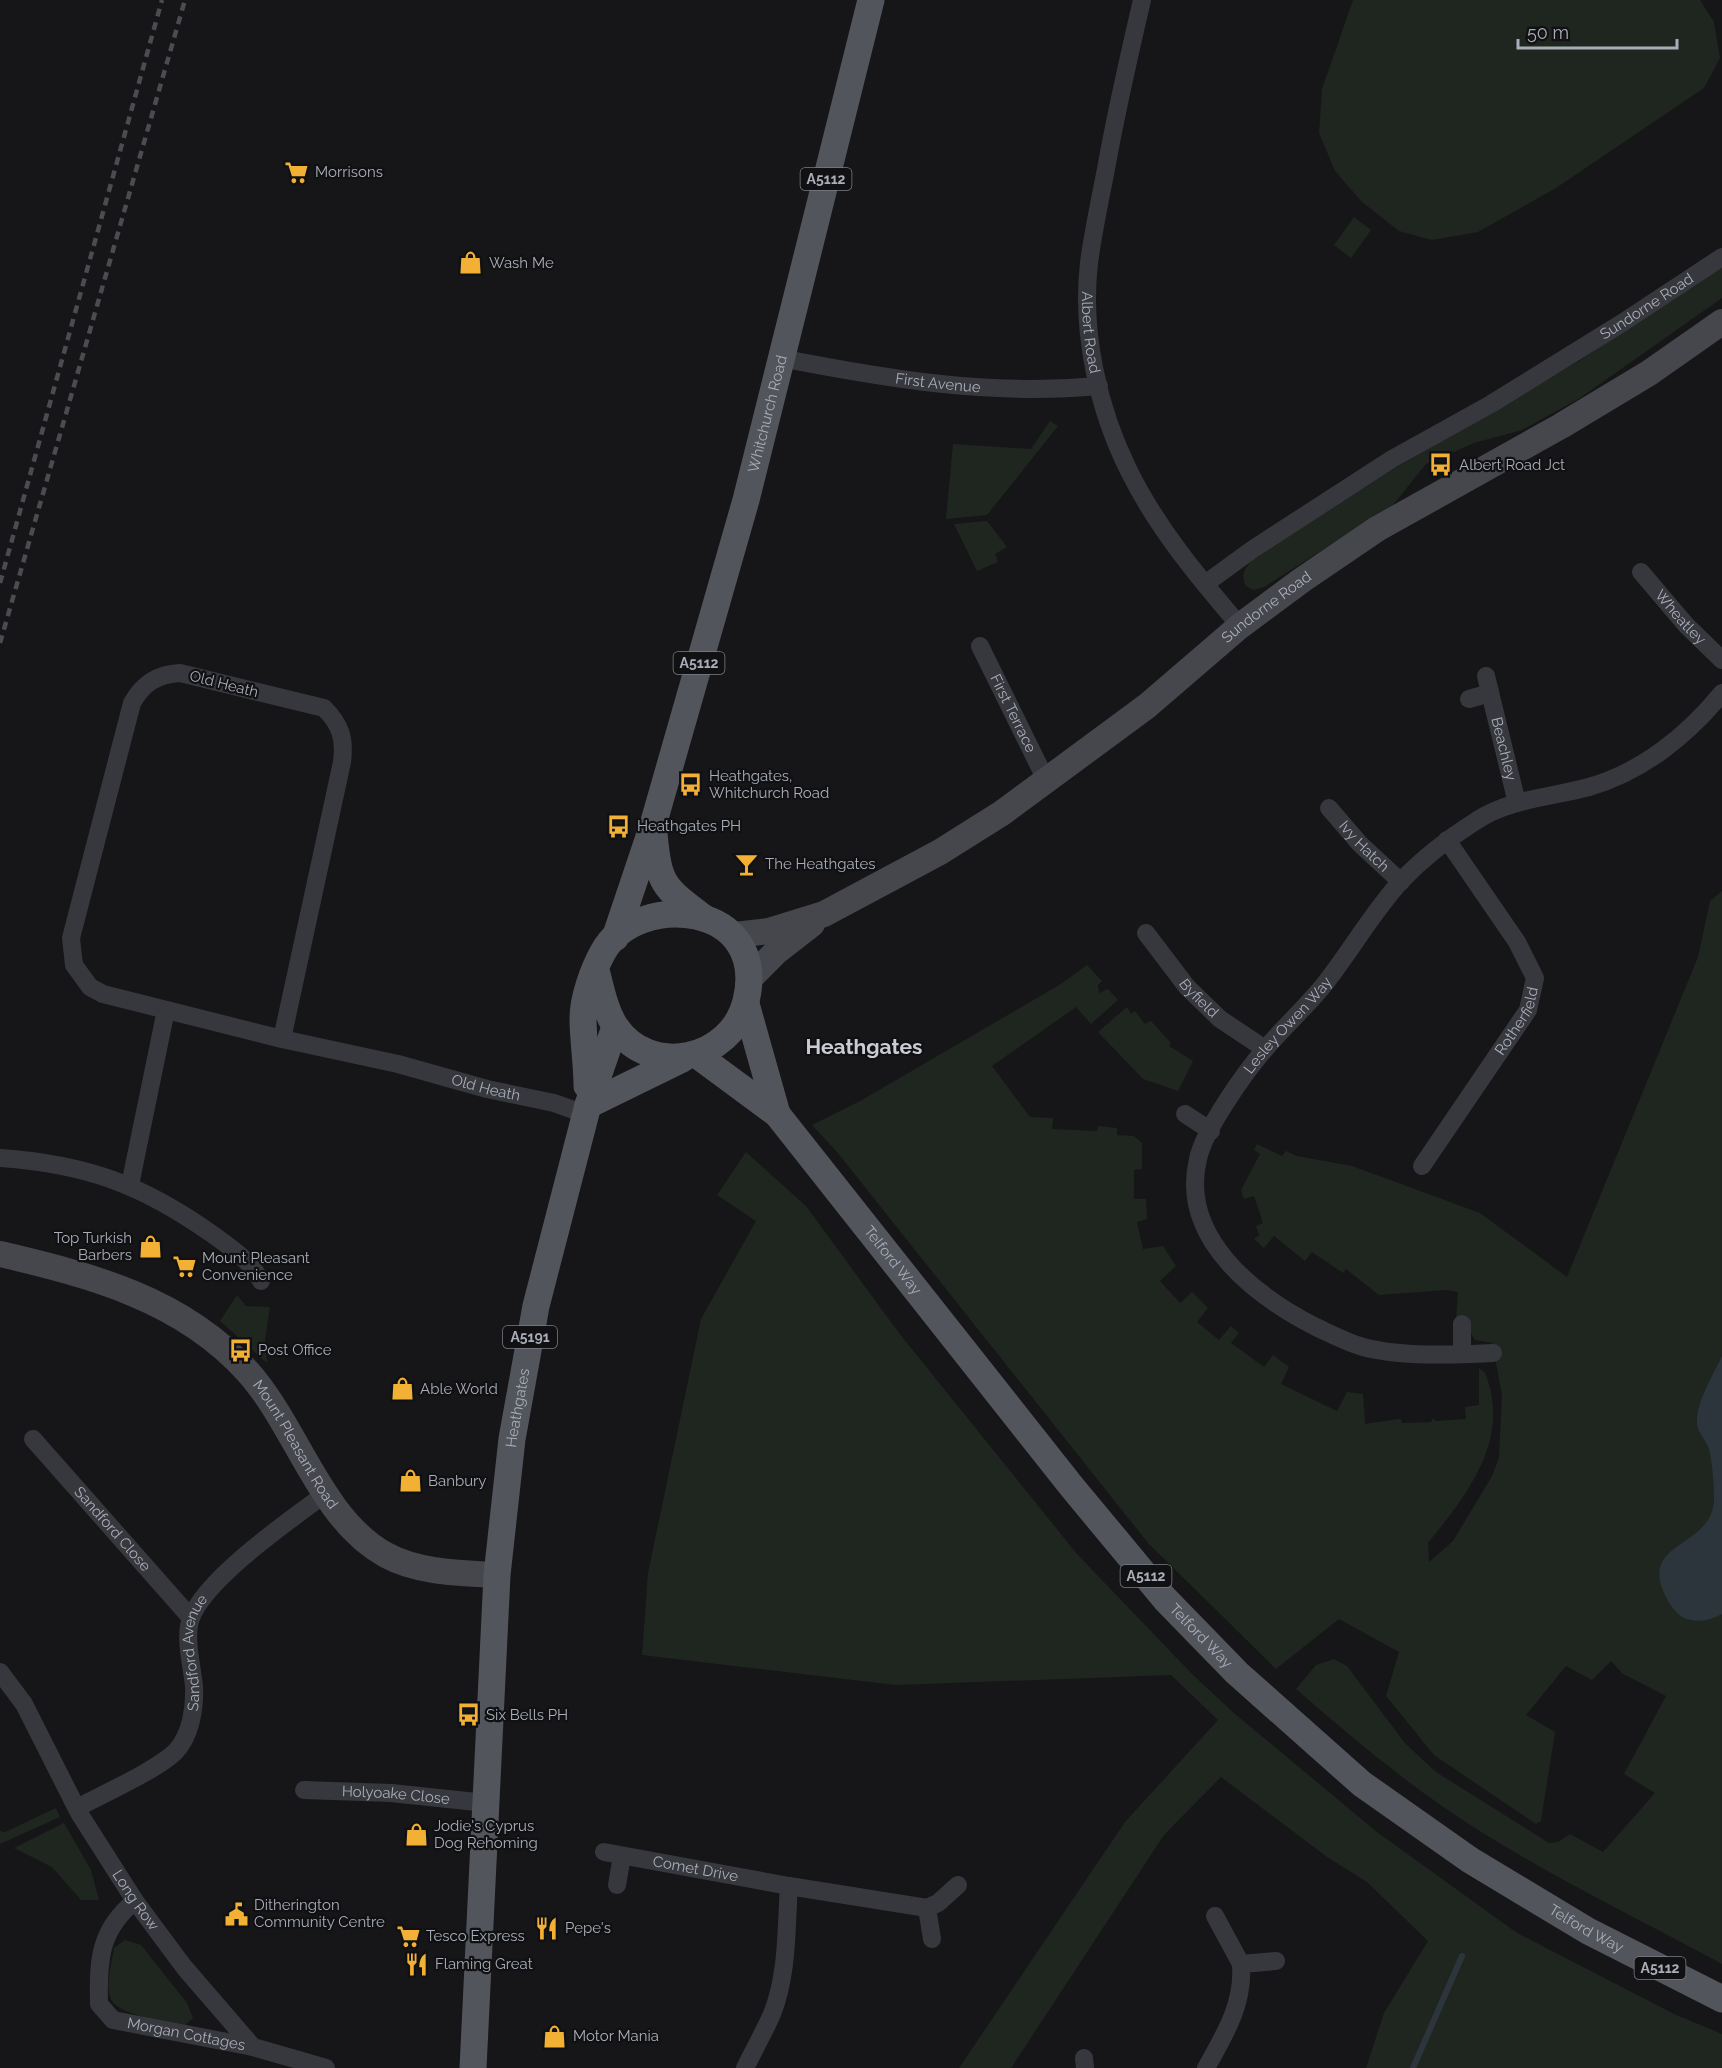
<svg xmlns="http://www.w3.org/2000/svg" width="1722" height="2068" viewBox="0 0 1722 2068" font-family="Raleway,sans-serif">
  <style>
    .green { fill: #1e261f }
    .water { fill: #2c353c }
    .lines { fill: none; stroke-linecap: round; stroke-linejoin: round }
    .stream { stroke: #2c353c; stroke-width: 6 }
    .street { stroke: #37383d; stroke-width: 18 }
    .secondary { stroke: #45474d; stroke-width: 26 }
    .primary { stroke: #53555c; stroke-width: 27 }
    .rail { stroke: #4a4c52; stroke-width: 4.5; stroke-dasharray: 8 6; stroke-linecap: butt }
    .labels { text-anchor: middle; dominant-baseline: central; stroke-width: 4.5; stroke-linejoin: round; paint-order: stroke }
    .shield { fill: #111113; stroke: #7b7e86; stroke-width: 1.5 }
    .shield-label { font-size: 14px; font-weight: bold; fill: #a8adb8 }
    .poi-label { font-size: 15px; fill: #a8adb8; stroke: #111113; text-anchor: start }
    .street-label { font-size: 15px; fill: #a8adb8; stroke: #111113 }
    .district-label { font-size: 21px; font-weight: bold; fill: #c9ccd4; stroke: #111113 }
  </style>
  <rect width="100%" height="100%" fill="#161618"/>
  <!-- green -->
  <g class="green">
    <path d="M1353,0H1700L1714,22L1720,58L1704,88L1556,188L1478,232L1432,240L1399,231L1362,202L1335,171L1319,133L1322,89Z"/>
    <path d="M1354,217L1371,230L1351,258L1334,245Z"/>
    <path d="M1722,266V298L1580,398L1522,430L1474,443L1426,464L1393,505L1264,587L1254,590L1246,586C1236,569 1257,556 1269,548L1392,470L1579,361Z"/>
    <path d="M1050,421L1058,426L987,515L946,519L953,444L1031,449Z"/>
    <path d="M987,521L1007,547L995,554L998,562L977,571L954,524Z"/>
    <path d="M1722,891V1964C1642,1921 1560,1881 1483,1833C1416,1792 1355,1740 1296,1689L1316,1665L1334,1659L1347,1666L1405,1743L1436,1772L1549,1843L1558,1842L1570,1834L1603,1852L1655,1793L1624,1774L1666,1696L1623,1674L1611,1661L1592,1680L1566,1666L1526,1715L1555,1732L1541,1821L1536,1824L1434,1755L1386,1696L1399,1652L1339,1619L1276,1669L1148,1543L837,1152L812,1125L860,1101L1061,984L1087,965L1102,981L1098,985L1099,993L1108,989L1118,1000L1091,1024L1076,1007L992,1066L1030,1117L1053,1118L1052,1129L1097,1131L1098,1126L1117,1128V1135L1134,1136L1142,1143V1169L1134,1170V1199H1146L1147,1219L1137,1222L1143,1249L1163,1246L1176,1266L1160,1281L1180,1303L1192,1292L1208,1308L1197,1322L1219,1340L1231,1326L1239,1333L1231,1343L1264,1367L1273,1355L1289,1367L1281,1384L1337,1411L1347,1392L1363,1394L1365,1424L1398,1419H1401L1402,1423L1431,1422L1433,1418L1436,1421L1466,1419L1465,1407L1479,1405V1368L1485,1373C1512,1439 1467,1495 1428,1543L1429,1562L1453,1541L1492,1476L1499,1458L1502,1394L1492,1343L1475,1340L1470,1332L1456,1319L1458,1292L1446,1290L1379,1295L1346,1269L1343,1273L1312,1252L1305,1261L1274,1236L1264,1248L1254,1239L1259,1235L1256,1226L1263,1223L1254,1196L1244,1199L1241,1190L1260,1154L1254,1150L1257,1144L1282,1156L1286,1151L1297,1156L1352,1166L1480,1213L1567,1277L1698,957L1710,901Z"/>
    <path d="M1127,1007L1131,1014L1135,1011L1145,1024L1151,1021L1171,1043L1169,1046L1193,1061L1178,1091L1143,1079L1098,1032Z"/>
    <path d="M746,1152L806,1206L899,1333L1077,1554L1192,1674L1235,1714L1377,1832L1517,1933L1674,2014L1722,2034V2068H1366L1384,2013L1428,1941L1367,1882L1327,1857L1221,1777L1164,1835L1011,2068H959L1125,1822L1218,1720L1171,1675L896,1685L642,1655L648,1573L701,1319L756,1221L717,1195Z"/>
    <path d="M237,1295L246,1306L270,1307L265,1339L267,1363L220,1321Z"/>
    <path d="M56,1808L60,1817L0,1844V1831L5,1832Z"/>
    <path d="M64,1823L91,1870L99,1900H81L52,1867L14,1848Z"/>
    <path d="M125,1940L141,1945L187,2003L193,2018L184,2026C168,2022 117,2015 111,1999C105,1984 112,1963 114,1948Z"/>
  </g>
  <!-- water -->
  <path class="water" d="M1722,1356V1614C1710,1620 1701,1623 1687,1619C1678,1617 1670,1605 1666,1597C1639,1543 1703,1549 1713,1508C1716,1499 1712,1458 1709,1449C1706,1440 1698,1433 1697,1424C1696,1401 1713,1376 1722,1356Z"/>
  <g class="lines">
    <!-- stream -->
    <path class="stream" d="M1413,2068L1462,1956"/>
    <!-- street -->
    <g class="street">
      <path id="s1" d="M1142,0C1129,56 1116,112 1106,169C1100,200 1093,232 1089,263C1081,332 1098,409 1129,471C1157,528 1199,578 1240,626"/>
      <path id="s2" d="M780,358C888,379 988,396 1099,386"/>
      <path id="s3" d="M1641,572L1686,625L1722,660"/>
      <path id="s4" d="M1205,584L1253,549L1392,459L1491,404L1622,323L1722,257"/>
      <path id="s5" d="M980,646L1046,780"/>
      <path id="s6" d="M1486,676L1517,803"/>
      <path d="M1469,699L1490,693"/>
      <path id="s7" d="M1329,808L1360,844L1401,882"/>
      <path id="s8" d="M1146,933L1187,987L1220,1019L1265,1049"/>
      <path id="s9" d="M282,1039L342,762C345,739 341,725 324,708L180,673C158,674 143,683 132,703L71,938L74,965L90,987L103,994L282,1039L398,1064L487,1089L554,1103L585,1114"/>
      <path d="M1185,1114L1211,1131"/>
      <path d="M0,1158C86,1164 141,1184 212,1234C230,1247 251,1261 261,1281"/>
      <path id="s10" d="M1422,1166L1528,1010L1535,978L1517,942L1447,840"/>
      <path d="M130,1185L166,1010"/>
      <path id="s11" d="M1493,1353C1454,1355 1400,1357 1363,1347C1346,1342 1331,1334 1316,1327C1255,1296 1179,1238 1198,1159C1204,1130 1245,1072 1266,1048C1284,1027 1305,1008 1323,986C1350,952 1372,913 1401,881C1423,858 1449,838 1476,821C1509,799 1552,797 1589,787C1642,772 1688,735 1722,693"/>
      <path d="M1462,1354V1324"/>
      <path id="s12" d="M33,1439L191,1618"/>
      <path id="s13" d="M0,1672L24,1704L79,1813L135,1901L184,1967L253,2047L326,2068"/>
      <path id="s14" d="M304,1790L391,1793L486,1803"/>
      <path id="s15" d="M77,1808C101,1795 159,1769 176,1751C191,1735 195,1707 194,1686C192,1666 184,1637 191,1618C206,1578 290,1520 325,1494"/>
      <path id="s16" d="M604,1852L789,1886C786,1928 788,1974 772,2014C764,2032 754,2050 745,2068"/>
      <path d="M617,1885L622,1856"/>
      <path d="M789,1886L927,1908L938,1903L958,1885"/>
      <path id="s17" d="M135,1901C99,1930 98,1961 99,2004L113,2020L253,2047"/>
      <path d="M927,1908L932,1939"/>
      <path d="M1215,1916L1241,1964"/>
      <path d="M1084,2058L1085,2068"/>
      <path d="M1206,2068C1225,2034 1244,2004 1241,1964L1276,1961"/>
    </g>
    <!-- secondary -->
    <g class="secondary">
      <path id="s18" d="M735,935L769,931L824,914L940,852L1002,813L1147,706L1240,626L1302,580L1377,529L1561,426L1649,373L1722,322"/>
      <path d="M749,979L776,952L812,924"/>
      <path id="s19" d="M0,1254C90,1275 182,1299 247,1371C297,1426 320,1519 386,1555C419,1573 461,1573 497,1575"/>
    </g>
    <!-- primary -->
    <g class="primary">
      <path d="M654,834C659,885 663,887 704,918"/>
      <path id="s20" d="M615,938L653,825L746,500L871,0"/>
      <path d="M746,1004L777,1114"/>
      <path id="s21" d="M697,1055L777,1114L1072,1487L1165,1599L1237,1673L1362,1784L1470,1860L1588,1931L1722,1999"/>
      <path d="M587,1086C587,1063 583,1040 583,1018C583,998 593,970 603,952C636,891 770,901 746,1001C732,1060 650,1079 615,1026C605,1010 601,989 596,970"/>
      <path d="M588,1105L682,1059"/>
      <path id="s22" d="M473,2068L497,1575L512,1439L536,1306L588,1105L615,1027"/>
    </g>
    <!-- rail -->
    <g class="rail">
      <path d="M0,583L162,0"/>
      <path d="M0,643L185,0"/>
    </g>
  </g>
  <!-- icons -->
  <defs>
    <symbol id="supermarket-bare" viewBox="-9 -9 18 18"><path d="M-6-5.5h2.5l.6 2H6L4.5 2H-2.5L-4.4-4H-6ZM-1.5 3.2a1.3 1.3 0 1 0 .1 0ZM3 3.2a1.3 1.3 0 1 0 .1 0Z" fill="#f2b134" stroke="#111113" stroke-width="2.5" paint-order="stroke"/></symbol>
    <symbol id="shop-bare" viewBox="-9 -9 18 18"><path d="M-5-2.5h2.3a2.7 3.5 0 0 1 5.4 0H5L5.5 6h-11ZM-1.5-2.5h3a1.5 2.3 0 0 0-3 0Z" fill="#f2b134" stroke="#111113" stroke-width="2.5" paint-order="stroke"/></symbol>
    <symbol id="bus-bare" viewBox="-9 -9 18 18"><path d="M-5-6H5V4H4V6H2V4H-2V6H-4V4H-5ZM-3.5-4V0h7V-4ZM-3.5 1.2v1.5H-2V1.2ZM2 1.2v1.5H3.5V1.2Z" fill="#f2b134" stroke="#111113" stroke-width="2.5" paint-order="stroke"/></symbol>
    <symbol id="bar-bare" viewBox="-9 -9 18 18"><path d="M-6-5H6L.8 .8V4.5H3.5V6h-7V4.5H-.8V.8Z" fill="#f2b134" stroke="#111113" stroke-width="2.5" paint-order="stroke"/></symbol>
    <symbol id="civic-bare" viewBox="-9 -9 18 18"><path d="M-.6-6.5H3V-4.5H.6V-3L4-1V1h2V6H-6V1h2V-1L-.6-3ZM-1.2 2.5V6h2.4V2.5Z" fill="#f2b134" stroke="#111113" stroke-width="2.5" paint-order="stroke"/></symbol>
    <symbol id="restaurant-bare" viewBox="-9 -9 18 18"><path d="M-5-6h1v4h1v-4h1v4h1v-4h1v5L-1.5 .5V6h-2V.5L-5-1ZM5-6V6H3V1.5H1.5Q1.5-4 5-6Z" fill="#f2b134" stroke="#111113" stroke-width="2.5" paint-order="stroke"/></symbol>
  </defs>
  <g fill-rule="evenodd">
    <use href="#supermarket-bare" x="280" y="156" width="33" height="33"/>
    <use href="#shop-bare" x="454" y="246" width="33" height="33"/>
    <use href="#bus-bare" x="1424" y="448" width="33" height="33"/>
    <use href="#bus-bare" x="674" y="768" width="33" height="33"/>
    <use href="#bus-bare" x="602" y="810" width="33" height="33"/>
    <use href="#bar-bare" x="730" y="848" width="33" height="33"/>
    <use href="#shop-bare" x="134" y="1230" width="33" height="33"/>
    <use href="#supermarket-bare" x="168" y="1250" width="33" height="33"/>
    <use href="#bus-bare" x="224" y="1334" width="33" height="33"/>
    <use href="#shop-bare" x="386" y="1372" width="33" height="33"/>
    <use href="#shop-bare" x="394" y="1464" width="33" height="33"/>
    <use href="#bus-bare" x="452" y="1698" width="33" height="33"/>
    <use href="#shop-bare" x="400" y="1818" width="33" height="33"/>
    <use href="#civic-bare" x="220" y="1898" width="33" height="33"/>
    <use href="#restaurant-bare" x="530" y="1912" width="33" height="33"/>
    <use href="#supermarket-bare" x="392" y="1920" width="33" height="33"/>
    <use href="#restaurant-bare" x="400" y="1948" width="33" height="33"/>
    <use href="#shop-bare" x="538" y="2020" width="33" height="33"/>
  </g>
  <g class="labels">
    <!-- shield labels -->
    <g class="shield">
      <rect x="800.5" y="168" width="51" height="22" rx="4.5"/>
      <rect x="673.5" y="652" width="51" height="22" rx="4.5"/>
      <rect x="503" y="1326" width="54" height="22" rx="4.5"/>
      <rect x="1120.5" y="1565" width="51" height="22" rx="4.5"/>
      <rect x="1634.5" y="1957" width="51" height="22" rx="4.5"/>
    </g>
    <g class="shield-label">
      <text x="826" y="179">A5112</text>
      <text x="699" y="663">A5112</text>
      <text x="530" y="1337">A5191</text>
      <text x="1146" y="1576">A5112</text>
      <text x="1660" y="1968">A5112</text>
    </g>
    <!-- poi labels -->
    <g class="poi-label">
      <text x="315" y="172">Morrisons</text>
      <text x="489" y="263">Wash Me</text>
      <text x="1459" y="465">Albert Road Jct</text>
      <text x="709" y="776">Heathgates,<tspan x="709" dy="17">Whitchurch Road</tspan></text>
      <text x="637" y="826">Heathgates PH</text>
      <text x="765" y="864">The Heathgates</text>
      <text x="132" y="1238" text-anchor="end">Top Turkish<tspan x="132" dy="17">Barbers</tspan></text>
      <text x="202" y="1258">Mount Pleasant<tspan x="202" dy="17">Convenience</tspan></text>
      <text x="258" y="1350">Post Office</text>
      <text x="420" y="1389">Able World</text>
      <text x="428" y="1481">Banbury</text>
      <text x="486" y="1715">Six Bells PH</text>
      <text x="434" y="1826">Jodie's Cyprus<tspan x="434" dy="17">Dog Rehoming</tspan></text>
      <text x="254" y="1905">Ditherington<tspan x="254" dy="17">Community Centre</tspan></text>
      <text x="565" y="1928">Pepe's</text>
      <text x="426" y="1936">Tesco Express</text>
      <text x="435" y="1964">Flaming Great</text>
      <text x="573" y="2036">Motor Mania</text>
    </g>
    <!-- street labels -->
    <g class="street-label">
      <text stroke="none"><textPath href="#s4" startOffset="522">Sundorne Road</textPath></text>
      <text stroke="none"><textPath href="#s1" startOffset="338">Albert Road</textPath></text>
      <text stroke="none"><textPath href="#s2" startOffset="160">First Avenue</textPath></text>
      <text stroke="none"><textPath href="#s20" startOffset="546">Whitchurch Road</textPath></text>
      <text stroke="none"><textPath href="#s18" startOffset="632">Sundorne Road</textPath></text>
      <text stroke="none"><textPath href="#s3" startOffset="60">Wheatley</textPath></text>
      <text transform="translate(224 684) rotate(14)">Old Heath</text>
      <text stroke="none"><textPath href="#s5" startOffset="75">First Terrace</textPath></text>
      <text stroke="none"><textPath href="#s6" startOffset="75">Beachley</textPath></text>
      <text stroke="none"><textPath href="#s7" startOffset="52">Ivy Hatch</textPath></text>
      <text stroke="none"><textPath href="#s8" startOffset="84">Byfield</textPath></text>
      <text stroke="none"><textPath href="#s10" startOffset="174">Rotherfield</textPath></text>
      <text stroke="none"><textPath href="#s11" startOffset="566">Lesley Owen Way</textPath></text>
      <text stroke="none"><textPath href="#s9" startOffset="1257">Old Heath</textPath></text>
      <text stroke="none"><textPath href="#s21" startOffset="286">Telford Way</textPath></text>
      <text stroke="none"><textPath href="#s22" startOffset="662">Heathgates</textPath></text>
      <text stroke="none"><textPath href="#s19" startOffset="366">Mount Pleasant Road</textPath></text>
      <text stroke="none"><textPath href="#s12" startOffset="120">Sandford Close</textPath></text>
      <text stroke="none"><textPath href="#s21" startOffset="772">Telford Way</textPath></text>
      <text stroke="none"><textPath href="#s15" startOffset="218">Sandford Avenue</textPath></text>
      <text stroke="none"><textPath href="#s14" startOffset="92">Holyoake Close</textPath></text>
      <text stroke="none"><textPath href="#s16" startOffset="93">Comet Drive</textPath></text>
      <text stroke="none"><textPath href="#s13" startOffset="266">Long Row</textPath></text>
      <text stroke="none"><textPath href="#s21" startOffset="1258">Telford Way</textPath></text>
      <text stroke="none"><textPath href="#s17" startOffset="210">Morgan Cottages</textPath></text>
    </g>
    <!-- district labels -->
    <g class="district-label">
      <text x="864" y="1046">Heathgates</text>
    </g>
  </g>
  <!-- scale -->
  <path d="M1518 39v9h159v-9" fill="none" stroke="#a8adb8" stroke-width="3"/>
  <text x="1527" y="39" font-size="18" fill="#a8adb8" stroke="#111113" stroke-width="4.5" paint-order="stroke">50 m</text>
</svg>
